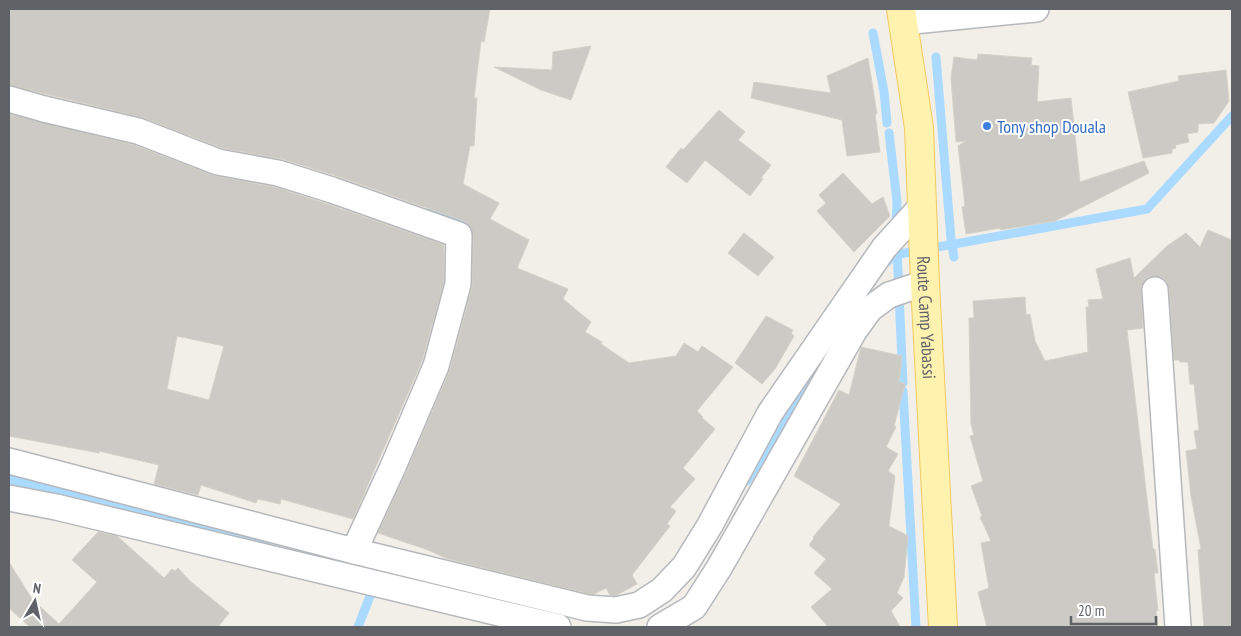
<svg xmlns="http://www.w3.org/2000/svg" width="1241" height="636" viewBox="0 0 1241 636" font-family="'PT Sans Narrow',sans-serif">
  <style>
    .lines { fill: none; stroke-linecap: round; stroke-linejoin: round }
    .stream { stroke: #aadaff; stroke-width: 9 }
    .building { fill: #cccac5; stroke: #d6d1c6; fill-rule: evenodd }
    .minor-casing { stroke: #b5b8bc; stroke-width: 28 }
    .primary-casing { stroke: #f2c960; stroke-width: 30 }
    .minor { stroke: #fff; stroke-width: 25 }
    .primary { stroke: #fff2af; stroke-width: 28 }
    .shop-dot { fill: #3f7fe0; stroke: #fff; stroke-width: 2 }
    .labels { text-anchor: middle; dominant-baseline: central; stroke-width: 4; stroke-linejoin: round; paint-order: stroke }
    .shop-label { font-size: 18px; fill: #366cbe; stroke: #fff; text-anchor: start }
    .street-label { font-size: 18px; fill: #5f6368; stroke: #fff }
  </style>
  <rect width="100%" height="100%" fill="#f1efe8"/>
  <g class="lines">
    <!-- stream -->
    <g class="stream">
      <path d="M873,33L884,92L887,123"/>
      <path d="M936,57L951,239L954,257"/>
      <path d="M889,133L897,202L896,227"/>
      <path d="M432,211L474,226"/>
      <path d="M897,250L903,383"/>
      <path d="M887,262L894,255L1147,209L1232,116"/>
      <path d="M903,391L916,627"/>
      <path d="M9,479L269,541"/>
      <path d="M747,481L816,368"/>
      <path d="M358,627L381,568"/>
    </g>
  </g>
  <!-- building -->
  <g class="building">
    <path d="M9,9H490L484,42L481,41L474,98H477L474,146H470L463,184L499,203L490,219L529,240L517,268L568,289L563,299L591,322L585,332L602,342L601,344L629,363L676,356L684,343L698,352L702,346L733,367L697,411L703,417L702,418L715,429L683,468L695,479L670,507L676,511L667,524L670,526L632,575L637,584L615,596L610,595L606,588L594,594H589L448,559L428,550L378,533L405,475L450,370L472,288L473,235L470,226L464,221L337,176L282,159L222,148L141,117L9,85Z"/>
    <path d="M591,46L571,100L541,90L494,67L552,70L553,52Z"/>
    <path d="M978,54L1032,58L1031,65L1039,66L1037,102L1071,98L1080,182L1144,161L1149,173L1055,221L1000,230V228L966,234L962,207L965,206L958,146L966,141L956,142L951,78L954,57L977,60Z"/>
    <path d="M868,58L877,114H875L880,152L847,156L842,120L751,98L754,82L831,93L827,76Z"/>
    <path d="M1226,70L1229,101L1214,123L1198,124V132L1187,134L1189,142L1175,145L1176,148L1172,149V153L1143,158L1128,92L1179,81L1178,76Z"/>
    <path d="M719,110L745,132L738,140L771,165L761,178L763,179L750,196L705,160L687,183L666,167L681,148L683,150Z"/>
    <path d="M9,114L134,145L215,176L275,187L327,204L444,245V282L422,361L353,519L281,499L280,504L258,499L256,503L201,485L198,495L154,484L159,465L99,451V453L9,436ZM177,336L224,346L209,400L167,389Z"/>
    <path d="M843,173L872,204L883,197L890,216L854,252L817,211L826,203L819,195Z"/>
    <path d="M1208,230L1232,240V627H1204L1198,550L1201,549L1191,496L1186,451L1197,449L1194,431L1199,430L1194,384H1190L1188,362H1180L1179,360H1174L1169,289L1167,282L1161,277L1155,276L1147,278L1142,284L1141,291L1143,328L1127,330L1153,549H1155L1158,573H1154L1158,611L1156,610L1158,627H987L978,592L989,588L981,543L991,541L980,517L982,516L971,486L983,481L970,436L974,435L971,424L969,318H974L973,301L1025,297L1026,315L1030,314L1035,341L1045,361L1088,352L1086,307H1089L1088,300L1103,299L1096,269L1130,258L1134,278L1167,246L1186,233L1200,247Z"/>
    <path d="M744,233L774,257L758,276L728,253Z"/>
    <path d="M766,316L793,330L791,333L794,336L775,369L762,384L735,363Z"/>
    <path d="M861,347L902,356L899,382L905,384L894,426L896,427L886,447L898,454L888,471L895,476L889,526L908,536L904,577L897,593L903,598L891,611L900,627H828L811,607L832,589L814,573L826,559L809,545L814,538L813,537L841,504L794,476L839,390L849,395Z"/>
    <path d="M98,532L117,536L164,578L172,569L175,571L178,568L190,581L229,613L218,627H30L9,608V562L32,599L59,624L97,582L72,560Z"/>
  </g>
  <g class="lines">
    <defs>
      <g id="minor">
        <path d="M903,22L1036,9"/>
        <path d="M9,99L44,109L138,131L218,162L278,173L332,190L459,235L458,284L436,366L392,469L354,551"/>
        <path d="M1155,290L1178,627"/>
        <path d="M9,461L354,551L587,608L616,610L639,605L662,590L684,567L710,525L770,413L884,248L922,206"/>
        <path d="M9,498L56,507L558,627"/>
        <path d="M660,627L694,607L719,568L854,331L870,309L889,295L925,283"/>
      </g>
      <g id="primary">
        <path id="s1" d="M901,9L919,128L925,283L943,627"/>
      </g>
    </defs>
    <!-- minor casing -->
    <use href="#minor" class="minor-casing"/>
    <!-- primary casing -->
    <use href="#primary" class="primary-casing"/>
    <!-- minor -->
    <use href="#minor" class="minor"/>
    <!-- primary -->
    <use href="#primary" class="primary"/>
  </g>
  <!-- markers -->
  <circle class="shop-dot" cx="987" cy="126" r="5"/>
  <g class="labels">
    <!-- shop labels -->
    <g class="shop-label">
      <text x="997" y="126">Tony shop Douala</text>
    </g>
    <!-- street labels -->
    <g class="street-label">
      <text stroke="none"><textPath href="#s1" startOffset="310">Route Camp Yabassi</textPath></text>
    </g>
  </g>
  <!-- border -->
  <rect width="1241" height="636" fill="none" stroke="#5f6368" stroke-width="20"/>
  <!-- north arrow -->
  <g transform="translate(35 601) rotate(9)" stroke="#ffffff" stroke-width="4" paint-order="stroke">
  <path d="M0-4L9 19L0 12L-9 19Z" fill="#5f6368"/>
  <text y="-8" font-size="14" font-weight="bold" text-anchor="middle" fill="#5f6368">N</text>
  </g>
  <!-- scale -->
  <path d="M1071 616v8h85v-8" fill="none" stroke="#5f6368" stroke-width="2.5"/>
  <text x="1078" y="616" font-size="15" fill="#5f6368" stroke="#ffffff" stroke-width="4" paint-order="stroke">20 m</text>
</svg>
